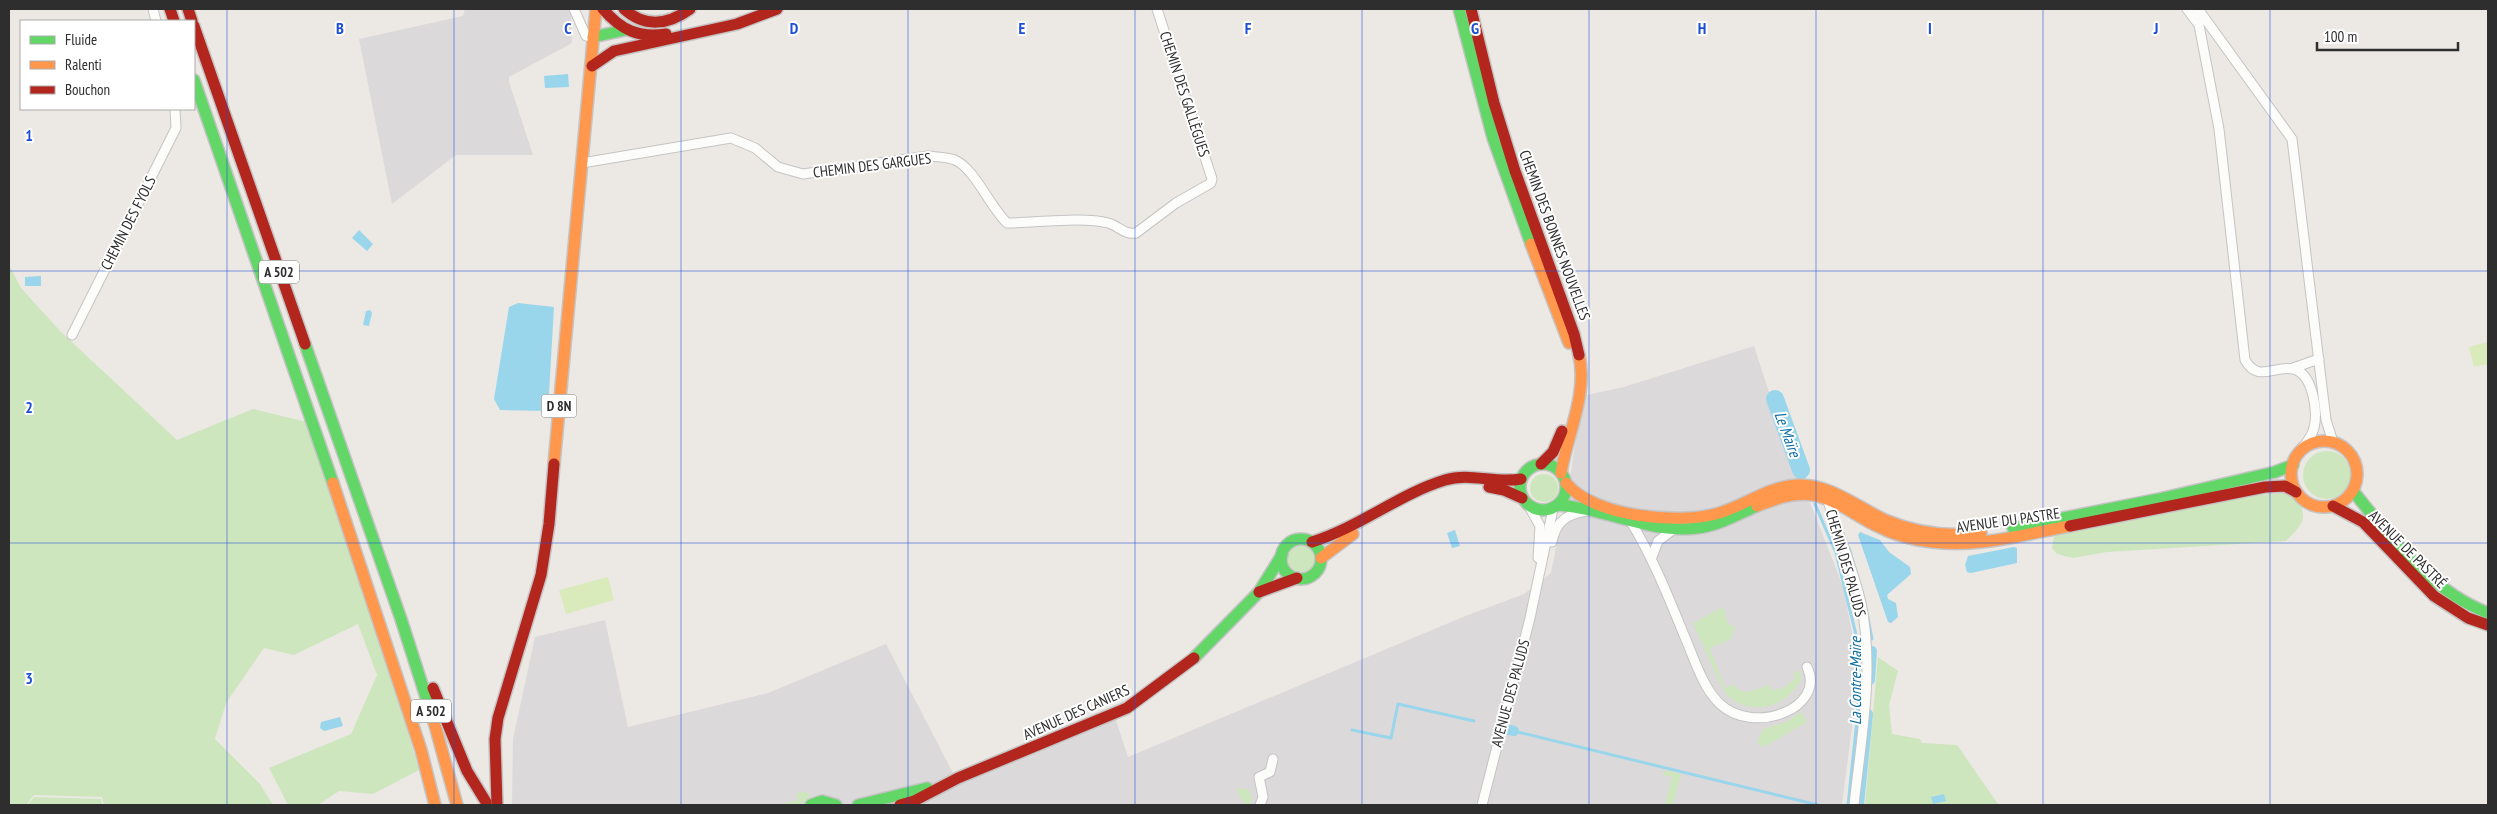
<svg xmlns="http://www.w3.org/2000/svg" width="2497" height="814" viewBox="0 0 2497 814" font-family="'PT Sans Narrow',sans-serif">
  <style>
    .industrial { fill: #dcd9db }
    .green { fill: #cee6be }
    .pitch { fill: #d9eabb }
    .water { fill: #99d6ec }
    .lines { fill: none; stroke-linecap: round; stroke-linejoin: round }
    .stream { stroke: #99d6ec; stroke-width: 3 }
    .canal { stroke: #99d6ec; stroke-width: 10 }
    .river { stroke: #99d6ec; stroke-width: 18 }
    .street-casing { stroke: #c5c4c5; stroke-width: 11 }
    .fast-casing { stroke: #c5c4c5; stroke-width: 14 }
    .slow-casing { stroke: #c5c4c5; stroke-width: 14 }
    .jam-casing { stroke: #c5c4c5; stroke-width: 14 }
    .street { stroke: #fcfcfb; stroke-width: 9 }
    .fast { stroke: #63d668; stroke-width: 11 }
    .slow { stroke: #ff974d; stroke-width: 11 }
    .jam { stroke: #b3261e; stroke-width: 11 }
    .grid { fill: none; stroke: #1d4ed8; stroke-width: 1; stroke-opacity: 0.55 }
    .labels { text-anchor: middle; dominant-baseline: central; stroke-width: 4; stroke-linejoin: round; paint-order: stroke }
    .shield { fill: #fff; stroke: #6d6d6d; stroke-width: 1 }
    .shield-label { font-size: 14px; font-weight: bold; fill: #2e2e2e }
    .street-label { font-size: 15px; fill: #2e2e2e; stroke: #fff }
    .water-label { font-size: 16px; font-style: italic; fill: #0d6fa3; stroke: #fff }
    .grid-label { font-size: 16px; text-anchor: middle; font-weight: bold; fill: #1d4ed8; stroke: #fff; stroke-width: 4; stroke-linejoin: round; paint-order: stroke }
  </style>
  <rect width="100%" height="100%" fill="#ece8e4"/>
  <!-- industrial -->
  <g class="industrial">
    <path d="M465,9H566L571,12L572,43L509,77V82L533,155H456L392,204L359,39L463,16Z"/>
    <path d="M1754,346L1780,426L1844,589L1855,651L1856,696L1842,805H512L513,739L535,637L605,620L628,727L768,693L886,644L953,773L1112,708L1128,757L1463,617L1524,594L1551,573L1571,472L1582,396L1624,387Z"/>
  </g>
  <!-- green -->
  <g class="green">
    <path d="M9,265L21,288L61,332L177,440L253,409L307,422L399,702L419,770L373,794L339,791L318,805H288L269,768L351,734L377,675L358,624L294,655L264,648L226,703L215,739L260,784L273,805H104L102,797L34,795L26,805H9Z"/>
    <circle cx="2327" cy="475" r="24"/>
    <circle cx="1544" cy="488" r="14"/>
    <path d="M2296,492C2307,519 2306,521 2286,541L2107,552L2073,558L2057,554L2052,548L2054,537L2062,530L2246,496Z"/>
    <circle cx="1301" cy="559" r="13"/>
    <path d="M1723,607L1728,624L1735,626L1731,639L1710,648L1725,688L1733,684C1744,698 1755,689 1769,685L1772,691L1779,688L1780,690L1795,679L1794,673L1799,670L1801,681C1791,695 1779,706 1762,707C1728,709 1721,687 1710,661C1704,648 1698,635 1693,623Z"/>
    <path d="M1878,657L1898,671L1889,705L1892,734L1920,739L1922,743L1957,745L1998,804L1865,805Z"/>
    <path d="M1801,712L1807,722L1764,747L1757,743L1763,729L1786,722Z"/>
    <path d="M1665,770L1681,774L1673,805H1665L1672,777L1663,775Z"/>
    <path d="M1241,788L1249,790L1252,797L1250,805L1244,804L1236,789Z"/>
    <path d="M802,792L809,793V798L799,805H778L798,800L796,793Z"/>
    <path d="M34,797L101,799L102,805H28Z"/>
  </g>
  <!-- pitch -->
  <g class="pitch">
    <path d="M2488,342V364L2474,367L2469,347Z"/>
    <path d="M608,577L614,600L566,614L559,590Z"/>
  </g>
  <!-- water -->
  <g class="water">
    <path d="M568,74L569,87L545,88L544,76Z"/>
    <path d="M359,230L373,244L367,251L352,238Z"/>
    <path d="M41,276V286H25V277Z"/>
    <path d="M518,303L554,307L548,411L500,410L494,399L509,307Z"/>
    <path d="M370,310L372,313L369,326L363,325L366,311Z"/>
    <path d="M1455,530L1460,546L1452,548L1447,533Z"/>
    <path d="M1860,532L1880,540L1889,552L1910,567L1911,574L1887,595L1888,599L1896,603L1898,617L1891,623L1888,622L1858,535Z"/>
    <path d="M2014,547L2017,548V563L1971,573L1967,572L1965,565L1968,556Z"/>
    <path d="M340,717L343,726L324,731L320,728L321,722Z"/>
    <path d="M1944,794L1946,801L1933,804L1931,797Z"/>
  </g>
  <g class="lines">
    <!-- stream -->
    <g class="stream">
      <path d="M1815,504L1836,553L1858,643V711L1848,805"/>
      <path d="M1849,548L1864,599"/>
      <path d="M1866,608L1872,639"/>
      <path d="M1352,730L1391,738L1398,704L1474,721"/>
      <path d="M1514,731L1818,805"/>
    </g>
    <!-- canal -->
    <g class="canal">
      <path d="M1870,680L1872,651"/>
      <path d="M1509,730L1514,731"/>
      <path d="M1859,805L1868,714"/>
    </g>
    <!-- river -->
    <path class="river" d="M1775,399L1801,470"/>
    <defs>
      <g id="street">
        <path d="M153,9L156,21"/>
        <path d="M574,9L586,36L593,37"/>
        <path d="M2187,9L2199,25L2219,129L2245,360C2258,383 2274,365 2293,369C2313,373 2318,411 2314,428C2312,436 2305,445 2300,451"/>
        <path d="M2198,9L2292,139L2326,420L2333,442"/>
        <path d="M582,163L731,138L755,148L778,167L803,174L928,156C937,157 947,157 955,160C975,169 990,207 1007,223C1034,223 1084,216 1108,223C1119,226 1124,235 1136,233L1176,203L1211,183L1212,179L1157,9"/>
        <path d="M72,335L176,128L175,109"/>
        <path d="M2293,368L2319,359"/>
        <path d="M1828,501C1838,534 1853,568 1861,603C1875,669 1861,739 1854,805"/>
        <path d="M1530,508L1540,526L1538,558"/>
        <path d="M1631,522C1653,558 1668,596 1684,635C1694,658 1702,686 1719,703C1752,736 1827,709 1807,667"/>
        <path d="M1552,542C1556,521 1567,514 1587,511"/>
        <path d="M1652,557L1658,541L1674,529"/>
        <path d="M1260,805L1263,797L1259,777L1270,772L1273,759"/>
        <path d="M1482,805L1530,618L1553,509"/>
      </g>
      <g id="fast">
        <path d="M1459,9L1493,138L1531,244"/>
        <path d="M593,37L625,30"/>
        <path d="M194,80L333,483"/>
        <path d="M305,344L401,619L434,722"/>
        <circle cx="1543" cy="487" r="23"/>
        <path d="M2353,491C2392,539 2429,590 2488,613"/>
        <path d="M1558,505C1605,508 1649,534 1697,528C1718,526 1738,514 1757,506"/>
        <path d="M2013,528L2159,499L2275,472L2293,465"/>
        <circle cx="1301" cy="559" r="20"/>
        <path d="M1194,658L1259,592L1282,555"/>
        <path d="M811,805L822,801L836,805"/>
        <path d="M858,805L927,788"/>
      </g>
      <g id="slow">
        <path d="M1531,244L1569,343"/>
        <circle cx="2324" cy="474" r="33"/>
        <path d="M554,464L596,9"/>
        <path d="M1561,473C1567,434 1588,395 1579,355"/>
        <path d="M333,483L421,750L435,805"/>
        <path d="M1566,483C1593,517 1680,525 1719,513C1746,505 1769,486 1798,485C1830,484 1857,507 1885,520C1916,533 1948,537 1981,533"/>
        <path d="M1757,506C1775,499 1793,492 1813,495C1836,499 1856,516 1877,526C1894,535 1913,540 1932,542C1979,548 2024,534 2070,526"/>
        <path d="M1321,558L1353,534"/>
        <path d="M434,722L457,805"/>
      </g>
      <g id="jam">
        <path d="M170,9L174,21"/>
        <path d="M188,9L192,21"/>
        <path d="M603,9C621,30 638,38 666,34"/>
        <path d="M624,9C645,28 668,25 690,9"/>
        <path d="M1471,9L1494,103L1515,171L1574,334L1579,355"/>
        <path d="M194,26L305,344"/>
        <path d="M592,66L614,51L737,24L777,9"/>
        <path d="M1541,464L1553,452L1562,431"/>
        <path d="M1489,487L1504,490L1522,498"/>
        <path d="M2333,506L2363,522L2434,596L2468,618L2488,625"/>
        <path d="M2070,526L2265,487L2285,486L2296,492"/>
        <path d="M1312,542C1360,527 1399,494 1445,480C1470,472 1495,484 1521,479"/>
        <path d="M1259,592L1297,578"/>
        <path d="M433,688L467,771L486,802"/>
        <path d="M497,805L495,739L498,718L541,575L549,524L554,464"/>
        <path d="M900,805L914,801L958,778L1127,708L1194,658"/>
      </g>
    </defs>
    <!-- street casing -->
    <use href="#street" class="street-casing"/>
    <!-- fast casing -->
    <use href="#fast" class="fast-casing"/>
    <!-- slow casing -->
    <use href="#slow" class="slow-casing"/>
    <!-- jam casing -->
    <use href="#jam" class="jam-casing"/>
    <!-- street -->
    <use href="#street" class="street"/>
    <!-- fast -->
    <use href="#fast" class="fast"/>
    <!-- slow -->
    <use href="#slow" class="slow"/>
    <!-- jam -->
    <use href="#jam" class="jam"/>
  </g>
  <!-- grid -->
  <path class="grid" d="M227,9V805M454,9V805M681,9V805M908,9V805M1135,9V805M1362,9V805M1589,9V805M1816,9V805M2043,9V805M2270,9V805M9,271H2488M9,543H2488"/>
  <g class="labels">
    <!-- shield labels -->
    <g class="shield">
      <rect x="259" y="260.5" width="40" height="23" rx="4"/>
      <rect x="541.5" y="394.5" width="35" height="23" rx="4"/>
      <rect x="411" y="699.5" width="40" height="23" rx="4"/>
    </g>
    <g class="shield-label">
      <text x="279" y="272">A 502</text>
      <text x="559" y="406">D 8N</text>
      <text x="431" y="711">A 502</text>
    </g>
    <!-- street labels -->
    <g class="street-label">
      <text transform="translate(1185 94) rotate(72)">CHEMIN DES GALLÈGUES</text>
      <text transform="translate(872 165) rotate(-7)">CHEMIN DES GARGUES</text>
      <text transform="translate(128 223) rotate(-63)">CHEMIN DES FYOLS</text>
      <text transform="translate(1555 235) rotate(70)">CHEMIN DES BONNES NOUVELLES</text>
      <text transform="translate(2008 520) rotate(-8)">AVENUE DU PASTRE</text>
      <text transform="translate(2408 549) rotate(45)">AVENUE DE PASTRÉ</text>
      <text transform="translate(1846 563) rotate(74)">CHEMIN DES PALUDS</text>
      <text transform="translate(1510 693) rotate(-75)">AVENUE DES PALUDS</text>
      <text transform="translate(1076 712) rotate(-24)">AVENUE DES CANIERS</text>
    </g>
    <!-- water labels -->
    <g class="water-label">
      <text transform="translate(1788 434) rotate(70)">Le Maïre</text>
      <text transform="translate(1855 681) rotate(-90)">La Contre-Maïre</text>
    </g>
  </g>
  <g class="grid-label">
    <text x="340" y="34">B</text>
    <text x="568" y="34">C</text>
    <text x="794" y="34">D</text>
    <text x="1022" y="34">E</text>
    <text x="1248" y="34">F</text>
    <text x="1475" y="34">G</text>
    <text x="1702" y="34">H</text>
    <text x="1930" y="34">I</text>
    <text x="2156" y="34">J</text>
    <text x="29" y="141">1</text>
    <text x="29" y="413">2</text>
    <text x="29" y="684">3</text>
  </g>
  <!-- border -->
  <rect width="2497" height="814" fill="none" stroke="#2e2e2e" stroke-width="20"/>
  <!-- legend -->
  <rect x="20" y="20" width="175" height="90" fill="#ffffff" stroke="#ababab"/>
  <rect x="30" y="36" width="25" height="8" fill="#63d668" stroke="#ababab"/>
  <text x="65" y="45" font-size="15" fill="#2e2e2e">Fluide</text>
  <rect x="30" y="61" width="25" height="8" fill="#ff974d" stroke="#ababab"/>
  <text x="65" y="70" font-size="15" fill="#2e2e2e">Ralenti</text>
  <rect x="30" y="86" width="25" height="8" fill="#b3261e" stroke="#ababab"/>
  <text x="65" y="95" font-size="15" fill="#2e2e2e">Bouchon</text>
  <!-- scale -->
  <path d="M2317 42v8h141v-8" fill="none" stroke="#2e2e2e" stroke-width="2.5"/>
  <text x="2324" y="42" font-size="15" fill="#2e2e2e" stroke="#ffffff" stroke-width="4" paint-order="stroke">100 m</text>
</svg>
